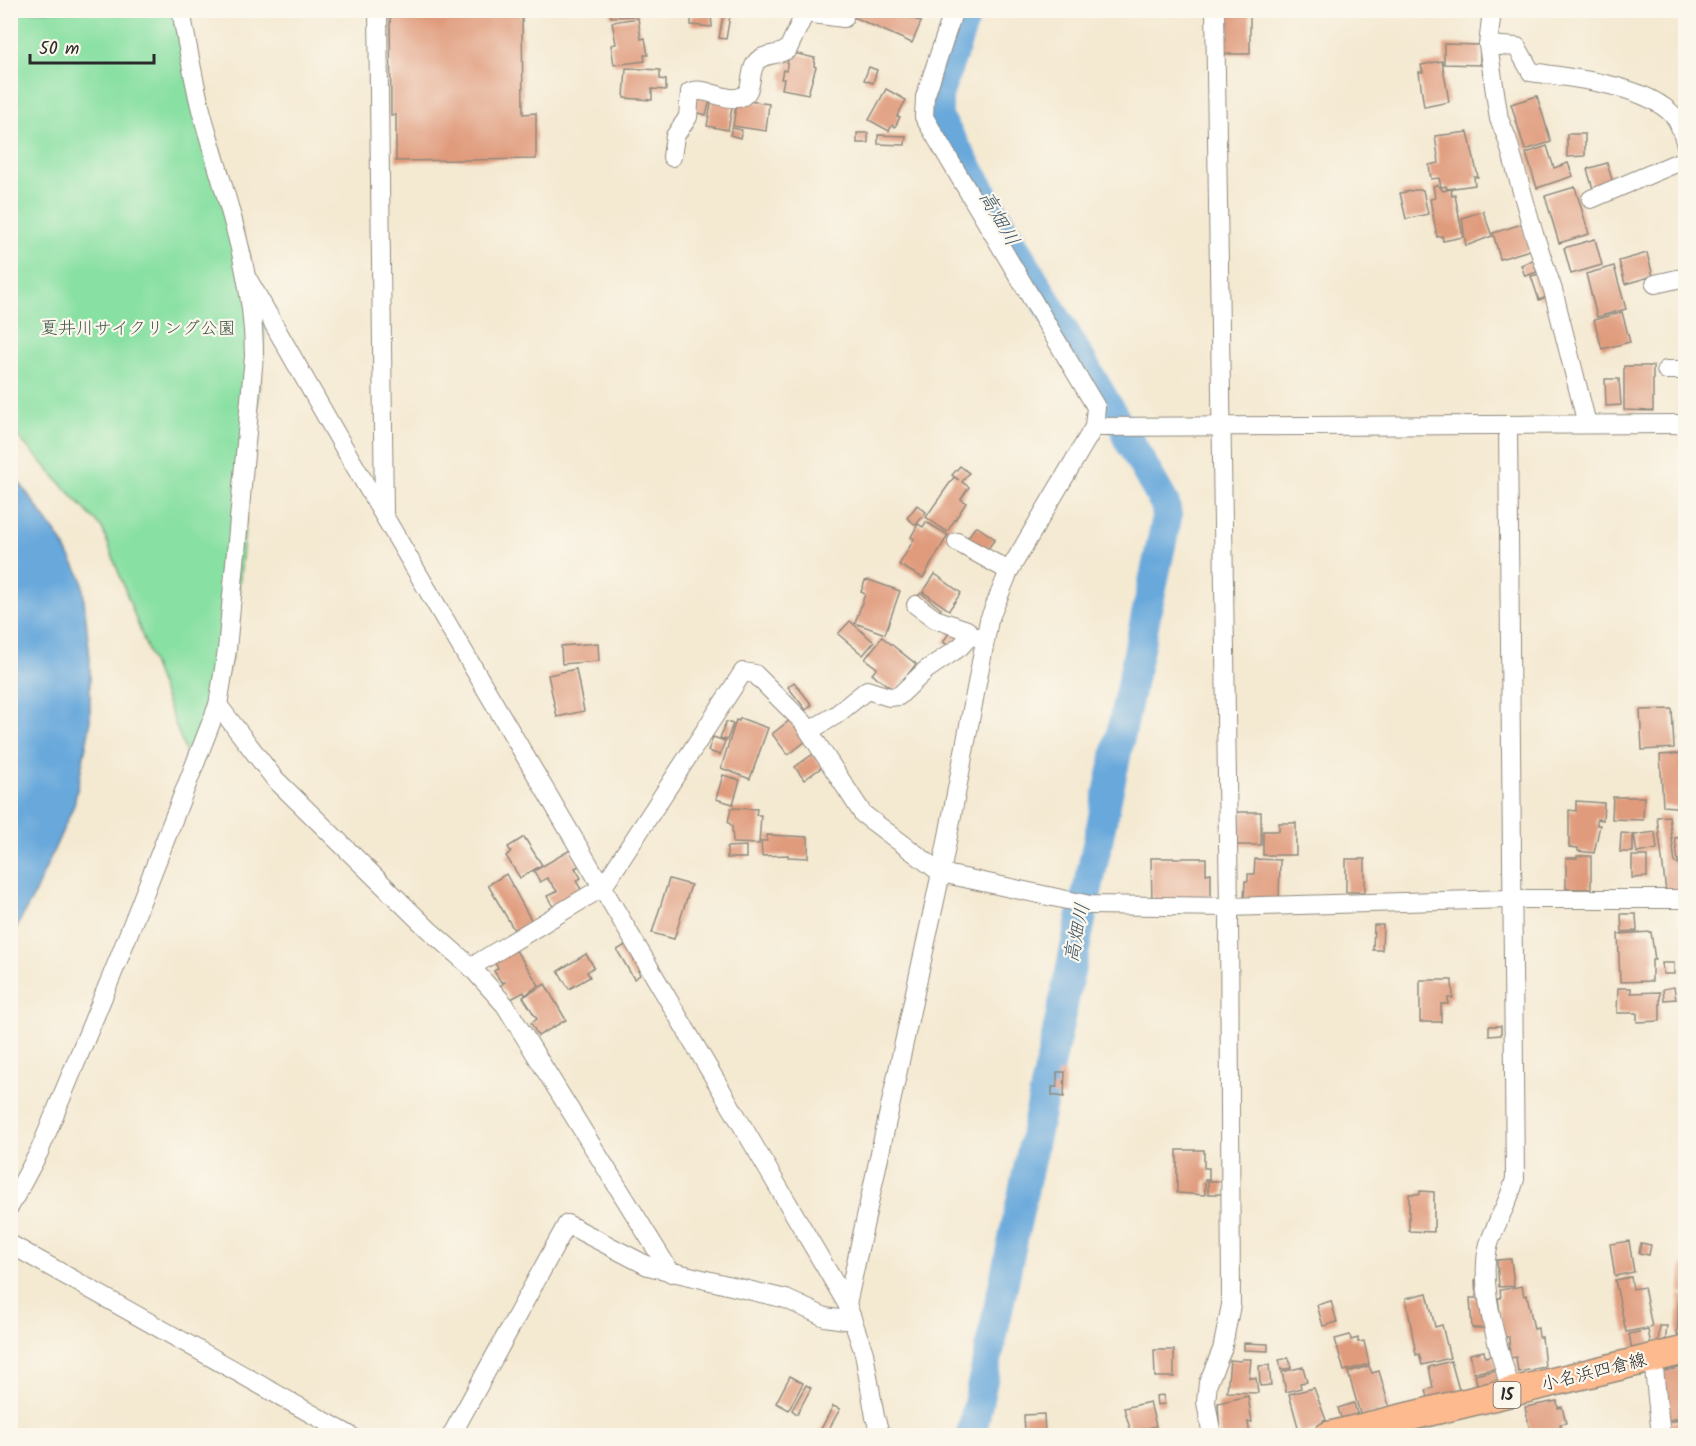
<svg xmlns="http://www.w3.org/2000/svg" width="1696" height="1446" viewBox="0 0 1696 1446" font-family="Kalam,'Klee One',sans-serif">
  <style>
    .green { fill: #89e0a3; stroke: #5a8667; stroke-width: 1.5 }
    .water { fill: #67a8db; stroke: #496a83; stroke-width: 1.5 }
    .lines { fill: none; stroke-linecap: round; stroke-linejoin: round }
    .river { stroke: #67a8db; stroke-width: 30 }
    .building { fill: #e09b7d }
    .street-casing { stroke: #908a7e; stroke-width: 20 }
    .primary-casing { stroke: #908a7e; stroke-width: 31 }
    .street { stroke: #fff; stroke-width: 18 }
    .primary { stroke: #fcba8e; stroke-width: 28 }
    .labels { text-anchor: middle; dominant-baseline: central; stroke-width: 4.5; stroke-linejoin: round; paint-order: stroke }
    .shield { fill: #fbf7ec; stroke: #696865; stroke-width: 1.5 }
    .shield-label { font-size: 16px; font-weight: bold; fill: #2b2b2b }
    .park-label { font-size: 18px; fill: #425849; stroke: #fbf7ec }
    .street-label { font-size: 18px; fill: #2b2b2b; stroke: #fbf7ec }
    .water-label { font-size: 20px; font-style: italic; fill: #405769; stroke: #fbf7ec }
  </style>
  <rect width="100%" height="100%" fill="#fbf7ec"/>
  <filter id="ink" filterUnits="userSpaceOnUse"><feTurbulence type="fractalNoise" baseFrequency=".0167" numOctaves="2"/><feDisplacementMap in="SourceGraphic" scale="12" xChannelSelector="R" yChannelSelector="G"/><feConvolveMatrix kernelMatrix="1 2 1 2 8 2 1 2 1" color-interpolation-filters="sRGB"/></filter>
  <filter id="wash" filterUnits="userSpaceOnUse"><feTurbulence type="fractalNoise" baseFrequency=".008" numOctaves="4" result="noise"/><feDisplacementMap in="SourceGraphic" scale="24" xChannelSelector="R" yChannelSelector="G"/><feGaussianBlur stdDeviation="1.35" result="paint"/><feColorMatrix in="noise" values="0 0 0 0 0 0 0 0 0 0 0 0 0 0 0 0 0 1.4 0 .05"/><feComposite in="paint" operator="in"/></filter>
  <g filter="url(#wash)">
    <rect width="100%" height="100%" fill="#f4e9d1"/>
    <!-- green -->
    <path class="green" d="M11,11H185L189,41L266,318L232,656L193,772L102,528L11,429Z"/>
    <!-- water -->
    <path class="water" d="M11,471L60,539L82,579L90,659V726L74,805L32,899L11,937Z"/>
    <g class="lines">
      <!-- river -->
      <g class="river">
        <path d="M968,10L938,95V117L1115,418"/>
        <path d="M971,1436L1167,517L1165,504L1127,437"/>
      </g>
    </g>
    <g id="blocks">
      <!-- building -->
      <g class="building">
        <path d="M390,10H522L523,114L536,113V159L396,161V115H391Z"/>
        <path d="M610,10H638V16L611,17Z"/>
        <path d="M724,10H731L726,39L719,38Z"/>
        <path d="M851,10H894L921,22L912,43L849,15Z"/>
        <path d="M1220,11H1250V54H1219Z"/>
        <path d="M711,13L712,27L691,25V16Z"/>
        <path d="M638,18L641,39L645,38L648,55H644L645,61L614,65L611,45L616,44L612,22Z"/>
        <path d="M1444,44L1480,45V65L1444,64Z"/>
        <path d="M789,52L815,58L814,66L816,67L808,94L782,89L784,79H781L783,70L786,71Z"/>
        <path d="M1442,61L1449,102L1424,107L1419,72H1423L1421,65Z"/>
        <path d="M869,67L877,70L873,83L864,80Z"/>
        <path d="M626,68L660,70V79L666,80V90L652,89V100L624,98Z"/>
        <path d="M886,89L906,100L897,116L900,117L895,127L892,125L889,131L869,120Z"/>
        <path d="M697,96L710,100L706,115L692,111Z"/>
        <path d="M1537,96L1551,142L1525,150L1511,104Z"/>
        <path d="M712,98L733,102L728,130L707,126Z"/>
        <path d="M741,100L769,104L766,131L733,126L736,106L740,107Z"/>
        <path d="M732,128L742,130L740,138L730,135Z"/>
        <path d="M1468,132L1478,177H1474L1475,185L1447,189L1446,186L1441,187L1439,178L1431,179L1429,165L1439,163L1435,136Z"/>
        <rect x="857" y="133" width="11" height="10"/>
        <path d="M1567,134H1585V156L1567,157Z"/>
        <path d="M878,135L906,136L905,145L878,144Z"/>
        <path d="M1547,146L1554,168L1568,163L1573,176L1537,188L1526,153Z"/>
        <path d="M1607,163L1613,183L1593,189L1587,169Z"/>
        <path d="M1438,185L1443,191L1451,189L1452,196L1455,195L1463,237L1443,241L1442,236L1437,237L1430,199L1435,198L1433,186Z"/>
        <path d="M1575,187L1589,234L1559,243L1545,196Z"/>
        <path d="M1415,190H1423L1428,214L1406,219L1400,193Z"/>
        <path d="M1483,211L1492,236L1466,246L1462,218Z"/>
        <path d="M1522,224L1530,250L1500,259L1493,233Z"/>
        <path d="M1595,239L1602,265L1571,274L1564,248Z"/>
        <path d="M1647,253L1653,276L1625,284L1619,261Z"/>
        <path d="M1533,260L1537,272L1525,276L1521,265Z"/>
        <path d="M1614,266L1626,309L1597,317L1586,274Z"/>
        <path d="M1540,274L1547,297L1539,300L1531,276Z"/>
        <path d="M1622,312L1630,342L1602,349L1594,320Z"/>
        <path d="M1624,366H1653V411L1624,410Z"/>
        <path d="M1605,379H1619L1621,405L1606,406Z"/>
        <path d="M960,466L969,473L962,482L969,487L961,499L966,503L947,532L926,517L954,477L959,480L952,475Z"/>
        <path d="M917,505L926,512L916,525L907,518Z"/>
        <path d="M926,522L948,535L923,578L899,565L914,539L911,537L918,524L923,527Z"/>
        <path d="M976,526L995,539L985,553L966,540Z"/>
        <path d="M935,574L961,593L949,610L923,592Z"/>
        <path d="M869,580L900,591L885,634L855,623L865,594L861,592L865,581Z"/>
        <path d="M921,593L941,609L935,616L915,599Z"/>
        <path d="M850,621L874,642L863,655L838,634Z"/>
        <path d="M951,630L961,637L953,648L943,642Z"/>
        <path d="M882,637L916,664L895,691L872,674L877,668L865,659Z"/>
        <path d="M598,643L599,661L562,664L561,646Z"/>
        <path d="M576,669L584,711L557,717L548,675Z"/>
        <path d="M794,682L812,705L806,710L788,687Z"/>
        <path d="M1672,709L1674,748L1642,750L1640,710Z"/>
        <path d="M740,718L768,728L750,779L721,768L736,720L739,721Z"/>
        <path d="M790,720L806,741L788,755L772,734Z"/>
        <path d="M726,722L733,724L727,740L720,738Z"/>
        <path d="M713,737L725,741L720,755L708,751Z"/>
        <path d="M1686,753V808L1663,806L1660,755Z"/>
        <path d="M813,754L822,767L804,780L795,767Z"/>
        <path d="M723,775L740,780L733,804L716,799Z"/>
        <path d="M1613,797H1644L1643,820L1612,819Z"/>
        <path d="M1576,801L1604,803L1603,820L1597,819V825H1600L1594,853L1578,851V848L1569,847V810L1576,811Z"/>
        <path d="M731,808L757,809L756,815H761L759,844L733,843L732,826L728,822Z"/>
        <rect x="1233" y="812" width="28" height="33"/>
        <path d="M1669,816L1675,863H1679L1682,890L1666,892L1657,817Z"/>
        <path d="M1279,823H1296V855H1263V831H1279Z"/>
        <path d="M1655,832L1657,849L1637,853L1634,835Z"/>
        <path d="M1621,833L1633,834V852H1620Z"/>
        <path d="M767,835L808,837V858L788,857V855L762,856L761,841H767Z"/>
        <path d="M524,837L542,865L520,878L506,856L511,852L508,847Z"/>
        <path d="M1686,837V860L1678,861L1675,838Z"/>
        <path d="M746,846V858H727V847Z"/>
        <path d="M570,850L579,866L575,868L581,878L576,881L584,894L555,910L547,896L557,891L547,878L540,882L534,871Z"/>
        <path d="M1577,856H1591V889H1566V858H1577Z"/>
        <path d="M1632,856H1647V877L1632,878Z"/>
        <path d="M1151,858H1206V874L1211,873V902H1152Z"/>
        <path d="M1255,859L1280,860L1279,902L1244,901L1245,881H1248V874H1254Z"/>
        <rect x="1346" y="859" width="19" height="33"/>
        <path d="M1686,861V886H1684L1682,862Z"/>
        <path d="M506,874L531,920L517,935L488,885Z"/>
        <path d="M669,879L691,885L674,939L652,933Z"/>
        <path d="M1621,914H1636L1637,931L1622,932Z"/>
        <path d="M1374,925H1383L1382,950H1373Z"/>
        <path d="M1651,932L1655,960H1652V981L1620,982L1618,934Z"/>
        <path d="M629,943L645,967L638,971L640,975L634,979L617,950Z"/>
        <path d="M515,949L539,985L525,995L524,992L511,999L500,986L505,982H501L494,971L498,968L493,960Z"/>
        <path d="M586,954L594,967L587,972L590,977L569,989L558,971Z"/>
        <path d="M1662,963H1674V974H1663Z"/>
        <path d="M1420,980H1452L1453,998H1448V1004H1441V1022H1420Z"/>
        <path d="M545,984L566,1020L538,1036L531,1023L537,1019L523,997Z"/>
        <path d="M1674,987L1676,999L1664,1000L1663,989Z"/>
        <path d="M1618,988H1631V993L1660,992V1021L1637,1022V1013H1617Z"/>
        <path d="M1489,1026H1501V1035L1489,1036Z"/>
        <path d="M1057,1072H1065L1064,1097L1052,1095V1087H1057Z"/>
        <path d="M1177,1150H1204V1168H1209V1180H1205V1195L1177,1193Z"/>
        <rect x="1208" y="1181" width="16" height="13"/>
        <path d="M1420,1191L1434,1192V1232L1409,1231V1194H1420Z"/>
        <path d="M1629,1241L1634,1272L1615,1276L1610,1244Z"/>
        <path d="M1641,1243L1651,1245L1649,1255L1639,1253Z"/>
        <path d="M1511,1259L1514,1286L1499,1287L1497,1260Z"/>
        <path d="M1682,1265H1686V1294L1679,1293Z"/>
        <path d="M1631,1277L1633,1289L1644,1287L1652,1327L1626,1332L1615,1280Z"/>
        <path d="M1483,1279L1486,1328H1472L1470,1298H1476L1475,1280Z"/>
        <path d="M1522,1286L1524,1296L1527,1295L1534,1329L1538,1328L1539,1337H1542L1545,1367L1518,1372L1516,1357L1510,1358L1509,1337H1503L1498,1298H1501L1500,1290Z"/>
        <path d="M1427,1293L1435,1327L1442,1325L1450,1358L1422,1365L1419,1354L1416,1355L1406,1298Z"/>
        <path d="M1679,1295L1686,1296V1335H1677Z"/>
        <path d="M1331,1301L1337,1322L1323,1326L1317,1305Z"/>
        <path d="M1660,1326H1667L1665,1343L1658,1342Z"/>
        <path d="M1648,1330L1651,1345L1633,1355L1629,1334Z"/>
        <path d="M1350,1335L1351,1340L1358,1338V1342L1364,1341L1369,1364L1344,1371L1335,1339Z"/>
        <path d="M1244,1343L1268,1344V1351L1244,1350Z"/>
        <path d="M1154,1350H1174V1377H1155Z"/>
        <path d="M1484,1351L1485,1357L1494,1355L1497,1368L1474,1373L1470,1354Z"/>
        <path d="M1289,1358L1291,1368L1281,1370L1279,1360Z"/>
        <path d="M1242,1359H1251L1249,1378H1256L1258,1393L1227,1392L1230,1360L1241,1361Z"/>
        <path d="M1451,1361L1461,1397L1430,1405L1426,1390L1433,1388L1429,1367Z"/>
        <path d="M1269,1365L1271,1385L1260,1386L1259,1366Z"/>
        <path d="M1369,1366L1372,1373L1379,1371L1390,1409L1361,1417L1348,1372Z"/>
        <path d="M1303,1367L1307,1382L1300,1383L1301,1388L1286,1392L1282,1372Z"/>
        <path d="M1686,1367V1417L1664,1421L1659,1372Z"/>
        <path d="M1497,1370L1502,1388L1479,1394L1475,1375Z"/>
        <path d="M790,1376L803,1383L789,1410L776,1403Z"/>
        <path d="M806,1385L811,1388L797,1414L792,1410Z"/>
        <path d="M1314,1388L1326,1420L1323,1421L1324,1427L1300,1434L1289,1394Z"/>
        <path d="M1163,1395L1165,1404L1157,1405L1156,1396Z"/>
        <path d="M1248,1396L1252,1422H1248L1250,1436H1220L1218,1403Z"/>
        <path d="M1557,1401L1558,1408L1562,1407L1566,1423L1560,1424L1563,1436H1531L1525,1407Z"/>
        <path d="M1150,1402L1156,1426L1131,1432L1124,1408Z"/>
        <path d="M1354,1403L1359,1420L1343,1424L1338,1408Z"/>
        <path d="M833,1406L840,1409L825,1436L819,1433Z"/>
        <path d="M1044,1414L1045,1436H1025L1024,1415Z"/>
        <path d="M1686,1419V1436H1666L1664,1423Z"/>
        <path d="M1159,1429L1160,1436H1137V1435Z"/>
        <path d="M1423,1430V1436H1407V1433Z"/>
        <path d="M1077,1431L1101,1432V1436H1077Z"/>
      </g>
    </g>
  </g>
  <g filter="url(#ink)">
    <use href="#blocks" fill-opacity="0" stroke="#908a7e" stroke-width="1.5"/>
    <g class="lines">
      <defs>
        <g id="street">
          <path d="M378,10L384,513"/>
          <path d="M954,10L925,97L924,117L1096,407L1094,427L1686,424"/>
          <path d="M1492,10L1488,45L1499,119L1507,138L1533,231L1553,290L1587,424"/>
          <path d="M1488,45L1517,47L1531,72C1571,78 1644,84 1673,115C1680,122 1683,136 1686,145"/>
          <path d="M672,157L675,136L688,117L690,92C704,86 721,100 736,98C755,96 748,76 755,64C762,52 778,57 788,49L805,13L844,18"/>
          <path d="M1591,199L1686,159"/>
          <path d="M249,281L343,446L847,1304L864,1353L875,1417L881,1436"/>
          <path d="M1655,284L1686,277"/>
          <path d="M1666,370H1686"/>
          <path d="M1508,426L1515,1179C1509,1202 1496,1222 1489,1244C1477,1284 1500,1354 1512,1394"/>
          <path d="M957,542L1009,571"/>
          <path d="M916,605L935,619L967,630L970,636"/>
          <path d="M218,705L274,778L428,929L471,967L505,1005L671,1273"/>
          <path d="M809,731L836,715L867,690L889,697L899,696L926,670L960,647L970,636L985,638"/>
          <path d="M471,967L603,887L743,672L755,674L803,722L863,814L941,873L1090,905L1229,907L1510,899H1686"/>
          <path d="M10,1206L39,1152L119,958L218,705L227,650L254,356C254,270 223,191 201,110C193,77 187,44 181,10"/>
          <path d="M10,1244L351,1436"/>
          <path d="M847,1304L941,873L989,620L1009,571L1094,427"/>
          <path d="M1653,1359L1661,1436"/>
          <path d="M451,1436L567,1224L648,1266L786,1299L825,1317L852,1321"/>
          <path d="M1212,1436L1206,1402L1208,1383L1222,1350L1231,1305L1229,907L1215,10"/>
        </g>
        <path id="primary" d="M1328,1436L1686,1350"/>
      </defs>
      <!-- street casing -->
      <use href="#street" class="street-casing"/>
      <!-- primary casing -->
      <use href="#primary" class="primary-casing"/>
      <!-- street -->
      <use href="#street" class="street"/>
      <!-- primary -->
      <use href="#primary" class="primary"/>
    </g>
  </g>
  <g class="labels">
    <!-- shield labels -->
    <rect class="shield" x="1493.5" y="1382" width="27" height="26" rx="4.5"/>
    <g class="shield-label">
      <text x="1507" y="1395">15</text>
    </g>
    <!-- park labels -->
    <g class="park-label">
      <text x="138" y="329">夏井川サイクリング公園</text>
    </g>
    <!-- street labels -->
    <g class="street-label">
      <text transform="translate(1594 1373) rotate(-14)">小名浜四倉線</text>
    </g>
    <!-- water labels -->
    <g class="water-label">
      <text transform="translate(998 219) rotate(60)">高畑川</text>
      <text transform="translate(1078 933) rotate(-78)">高畑川</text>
    </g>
  </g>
  <!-- margin -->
  <rect width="1696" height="1446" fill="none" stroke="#fbf7ec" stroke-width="36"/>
  <!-- scale -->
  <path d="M30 54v9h124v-9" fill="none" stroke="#2b2b2b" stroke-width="3"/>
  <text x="39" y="54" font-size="18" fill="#2b2b2b" stroke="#fbf7ec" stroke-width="4.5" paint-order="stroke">50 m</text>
</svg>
